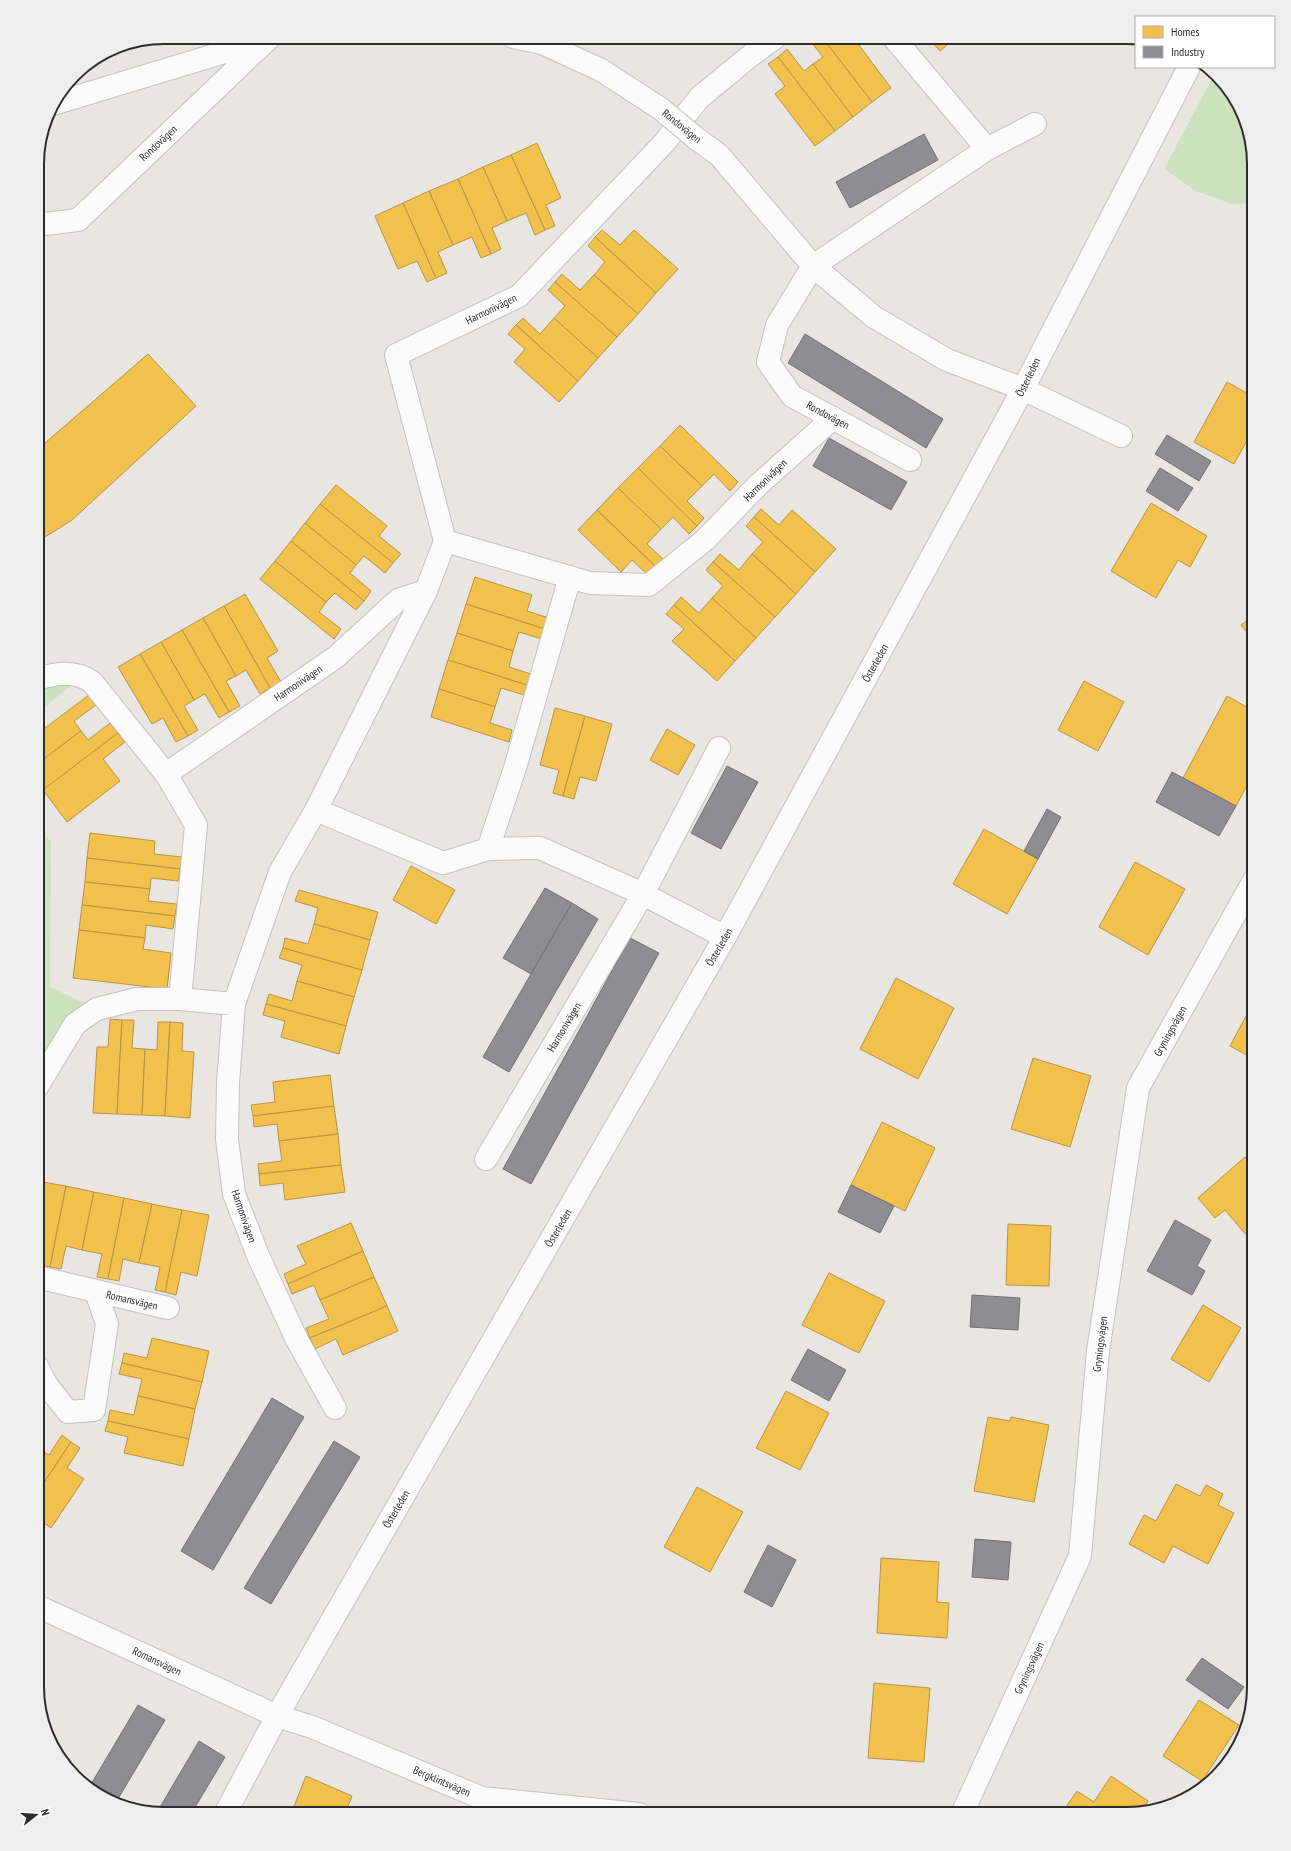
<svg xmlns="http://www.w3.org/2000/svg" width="1291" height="1851" viewBox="0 0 1291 1851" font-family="'PT Sans Narrow',sans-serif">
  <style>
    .green { fill: #cce2be }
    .homes { fill: #f2c14e; stroke: #b79444 }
    .industry { fill: #8d8d92; stroke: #707073 }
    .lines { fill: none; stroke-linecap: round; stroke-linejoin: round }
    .minor-casing { stroke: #c3c2c2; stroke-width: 24 }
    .minor { stroke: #fcfbfb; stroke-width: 22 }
    .minor-bridge-casing { stroke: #c3c2c2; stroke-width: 24; stroke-linecap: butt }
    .minor-bridge { stroke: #fcfbfb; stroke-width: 22 }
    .labels { text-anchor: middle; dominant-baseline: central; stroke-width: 4; stroke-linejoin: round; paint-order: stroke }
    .street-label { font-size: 11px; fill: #2c2c2c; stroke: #fff }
    .rim { fill: none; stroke: #2c2c2c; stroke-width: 2 }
  </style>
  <rect width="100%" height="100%" fill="#e9e6e2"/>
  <!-- green -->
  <g class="green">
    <path d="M1213,77L1237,100L1254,164V203L1232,204L1196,191L1164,169Z"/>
    <path d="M83,676L37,713V679Z"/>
    <path d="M37,826L51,842L50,987L97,1009L37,1087Z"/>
  </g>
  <!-- homes -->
  <g class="homes">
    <path d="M807,37H822L872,102L853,117L813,64L823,57Z"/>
    <path d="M822,37H838L841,42L848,37H853L891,88L872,102Z"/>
    <path d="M927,37H956L940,51Z"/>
    <path d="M787,49L804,71L813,64L853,117L835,131L778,57Z"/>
    <path d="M778,57L835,131L815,146L775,94L785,86L768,64Z"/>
    <path d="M537,143L561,198L546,205L555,226L545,230L511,155Z"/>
    <path d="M511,155L545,230L535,235L526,213L507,221L483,167Z"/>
    <path d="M483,167L507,221L492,228L501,249L491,254L458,179Z"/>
    <path d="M458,179L491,254L481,258L472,237L453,245L429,191Z"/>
    <path d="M429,191L453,245L438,252L447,273L436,278L403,203Z"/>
    <path d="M403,203L436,278L427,282L417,261L398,269L375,216Z"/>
    <path d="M602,230L620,245L634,230L678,269L656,293L595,237Z"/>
    <path d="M595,237L656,293L638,314L594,275L605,262L588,246Z"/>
    <path d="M562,274L580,290L594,275L638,314L617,337L555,282Z"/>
    <path d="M555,282L617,337L598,358L554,318L565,306L548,290Z"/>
    <path d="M523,318L540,334L554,318L598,358L578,381L516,325Z"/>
    <path d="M516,325L578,381L559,402L514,362L525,349L508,334Z"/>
    <path d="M148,354L196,406L72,520L37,542V450Z"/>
    <path d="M1227,382L1254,397V428L1234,464L1194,442Z"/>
    <path d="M680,425L738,482L730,491L714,474L702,486L660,446Z"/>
    <path d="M660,446L702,486L687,501L704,518L697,526L638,468Z"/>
    <path d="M638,468L697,526L689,534L673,517L661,529L618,488Z"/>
    <path d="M336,485L387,526L379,536L401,554L393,563L320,504Z"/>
    <path d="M618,488L661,529L647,544L664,560L657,568L597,510Z"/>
    <path d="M1151,503L1207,536L1190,567L1178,560L1156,598L1111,571Z"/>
    <path d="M320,504L393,563L385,573L364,556L356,565L305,523Z"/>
    <path d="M761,509L779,525L792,510L836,549L815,572L754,517Z"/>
    <path d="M597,510L657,568L649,576L632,560L621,572L578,530Z"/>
    <path d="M754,517L815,572L796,594L752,554L763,542L746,526Z"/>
    <path d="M305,523L356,565L350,573L371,591L364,601L291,541Z"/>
    <path d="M291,541L364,601L356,610L335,593L326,602L275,561Z"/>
    <path d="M720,554L739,570L752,554L796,594L775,617L713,562Z"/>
    <path d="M275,561L326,602L319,612L341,629L334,639L260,579Z"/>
    <path d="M713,562L775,617L756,638L712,598L723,586L706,570Z"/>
    <path d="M475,577L532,595L527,611L549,618L545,629L466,604Z"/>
    <path d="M245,594L278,651L267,658L281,682L270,688L224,606Z"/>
    <path d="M681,597L699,613L712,598L756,638L735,661L674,605Z"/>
    <path d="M466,604L545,629L542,639L519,632L513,651L457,633Z"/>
    <path d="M674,605L735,661L717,681L672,641L684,629L666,614Z"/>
    <path d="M224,606L270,688L260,694L246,670L236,676L203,618Z"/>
    <path d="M1254,615V641L1241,625Z"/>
    <path d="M203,618L236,676L226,681L240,706L229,712L182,630Z"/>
    <path d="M182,630L229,712L219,718L205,694L194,700L161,642Z"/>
    <path d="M457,633L513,651L509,667L531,674L527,685L448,660Z"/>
    <path d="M161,642L194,700L184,706L198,730L188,736L140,654Z"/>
    <path d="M140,654L188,736L176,742L163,718L152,724L118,667Z"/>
    <path d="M448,660L527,685L524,695L501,688L495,707L439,689Z"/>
    <path d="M1084,681L1124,702L1098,751L1058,730Z"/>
    <path d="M439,689L495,707L490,723L512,730L509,742L431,717Z"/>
    <path d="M89,695L96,705L74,721L81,731L37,764V734Z"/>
    <path d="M1227,696L1254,711V772L1236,806L1183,778Z"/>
    <path d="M555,708L585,716L563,796L553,793L559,770L540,765Z"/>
    <path d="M585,716L612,724L596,781L580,777L574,799L563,796Z"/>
    <path d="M110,723L118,733L43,790L37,782V764L81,731L88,740Z"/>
    <path d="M667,729L695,745L678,775L650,760Z"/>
    <path d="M118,733L125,742L103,759L120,781L67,822L43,790Z"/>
    <path d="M984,829L1038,859L1007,914L953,884Z"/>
    <path d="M90,833L155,841L154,854L182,857L180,869L87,858Z"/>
    <path d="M87,858L180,869L178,881L151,878L150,889L85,882Z"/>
    <path d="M1135,862L1185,889L1148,955L1099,927Z"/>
    <path d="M411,866L455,890L436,924L393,900Z"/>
    <path d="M85,882L150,889L148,901L177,904L175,916L82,905Z"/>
    <path d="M299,890L378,912L370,940L314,924L318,908L295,901Z"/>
    <path d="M82,905L175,916L173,929L146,925L145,938L79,930Z"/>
    <path d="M314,924L370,940L362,970L283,948L285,938L308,944Z"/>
    <path d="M79,930L145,938L143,949L171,953L167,989L73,978Z"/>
    <path d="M283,948L362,970L354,997L297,981L302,965L279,958Z"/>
    <path d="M896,978L954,1008L918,1079L860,1049Z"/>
    <path d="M297,981L354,997L346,1026L266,1004L269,994L292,1001Z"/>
    <path d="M1254,1001V1059L1230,1046Z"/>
    <path d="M266,1004L346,1026L339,1054L281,1037L285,1021L263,1015Z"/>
    <path d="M110,1019L122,1020L117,1114L93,1113L97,1047H108Z"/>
    <path d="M122,1020H134L132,1048L145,1049L142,1115L117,1114Z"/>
    <path d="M158,1022H170L165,1116L142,1115L145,1049L157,1050Z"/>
    <path d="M170,1022L183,1023L182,1051L194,1052L190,1118L165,1116Z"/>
    <path d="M1033,1058L1091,1076L1070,1147L1011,1129Z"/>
    <path d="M330,1075L334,1106L253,1116L251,1105L275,1102L273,1082Z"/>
    <path d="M334,1106L338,1134L279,1141L277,1124L254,1127L253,1116Z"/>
    <path d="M882,1122L935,1148L905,1211L851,1185Z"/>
    <path d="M338,1134L341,1165L259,1174L258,1164L282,1161L279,1141Z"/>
    <path d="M1245,1157L1254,1167V1244L1225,1210L1215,1218L1198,1198Z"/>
    <path d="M341,1165L345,1192L285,1200L283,1183L260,1186L259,1174Z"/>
    <path d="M37,1181L66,1186L50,1267L40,1265L44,1242L37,1240Z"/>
    <path d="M66,1186L94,1192L82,1250L66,1246L61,1269L50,1267Z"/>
    <path d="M94,1192L124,1198L108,1279L97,1277L102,1254L82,1250Z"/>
    <path d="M124,1198L152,1204L139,1263L123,1259L119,1281L108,1279Z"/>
    <path d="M152,1204L182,1210L165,1292L155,1290L160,1267L139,1263Z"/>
    <path d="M182,1210L209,1215L197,1276L181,1272L176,1295L165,1292Z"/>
    <path d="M351,1223L363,1251L288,1284L284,1274L306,1264L297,1246Z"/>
    <path d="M1008,1224L1051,1226L1049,1286L1006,1285Z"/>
    <path d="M363,1251L374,1277L320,1300L314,1285L292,1294L288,1284Z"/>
    <path d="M829,1273L885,1301L859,1353L802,1325Z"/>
    <path d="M374,1277L387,1306L310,1338L306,1328L329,1319L320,1300Z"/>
    <path d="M1203,1305L1241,1328L1209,1382L1171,1359Z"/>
    <path d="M387,1306L398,1331L343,1355L336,1339L315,1349L310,1338Z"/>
    <path d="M152,1338L209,1351L202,1382L122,1363L124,1353L147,1358Z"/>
    <path d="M122,1363L202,1382L195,1409L138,1396L142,1379L119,1374Z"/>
    <path d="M786,1391L829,1413L800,1470L756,1448Z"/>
    <path d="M138,1396L195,1409L189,1439L108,1421L110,1410L134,1415Z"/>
    <path d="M988,1417L1010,1421L1011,1417L1049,1425L1034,1502L974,1491Z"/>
    <path d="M108,1421L189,1439L183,1466L124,1453L128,1437L105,1431Z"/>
    <path d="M62,1435L71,1442L37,1493V1447L49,1455Z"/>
    <path d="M71,1442L80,1448L67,1468L84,1479L51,1528L37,1518V1493Z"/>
    <path d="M1176,1484L1200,1496L1206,1485L1223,1494L1218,1505L1234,1513L1208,1564L1173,1546L1164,1563L1129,1544L1144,1515L1156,1521Z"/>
    <path d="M697,1487L743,1512L710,1572L664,1547Z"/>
    <path d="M881,1558L939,1562L937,1602L949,1603L947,1638L877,1633Z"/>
    <path d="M1254,1613V1629L1246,1624Z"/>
    <path d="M874,1683L930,1688L924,1762L868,1758Z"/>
    <path d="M1199,1700L1239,1725L1202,1781L1163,1756Z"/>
    <path d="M306,1776L352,1796L345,1814H291Z"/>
    <path d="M1111,1776L1148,1801L1143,1810L1127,1814H1061L1077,1791L1094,1802Z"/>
  </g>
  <!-- industry -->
  <g class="industry">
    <path d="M924,134L938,160L850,208L836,182Z"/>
    <path d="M805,334L943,419L926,448L788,363Z"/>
    <path d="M1167,435L1211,461L1199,481L1155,454Z"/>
    <path d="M829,438L907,482L891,510L813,466Z"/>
    <path d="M1160,468L1193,488L1178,511L1146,491Z"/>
    <path d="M727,766L758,782L721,849L691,833Z"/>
    <path d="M1172,772L1236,806L1219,836L1156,802Z"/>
    <path d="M1047,809L1061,817L1038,859L1024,851Z"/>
    <path d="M545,888L572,903L531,974L503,958Z"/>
    <path d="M572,903L598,919L509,1072L483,1057Z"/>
    <path d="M630,938L659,953L531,1184L503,1169Z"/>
    <path d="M851,1185L894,1206L880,1233L838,1212Z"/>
    <path d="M1175,1220L1211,1240L1197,1266L1205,1271L1192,1295L1147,1271Z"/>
    <path d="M972,1295L1020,1298L1018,1330L970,1327Z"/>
    <path d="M808,1349L846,1370L829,1401L791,1380Z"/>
    <path d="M272,1398L304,1417L213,1570L181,1551Z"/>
    <path d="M334,1441L360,1457L271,1604L244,1588Z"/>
    <path d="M975,1539L1011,1542L1008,1580L972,1577Z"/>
    <path d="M768,1545L796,1560L772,1607L744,1592Z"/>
    <path d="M1202,1658L1244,1687L1228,1709L1186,1680Z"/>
    <path d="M138,1705L165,1720L116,1802L100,1797L90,1786Z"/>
    <path d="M199,1741L225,1757L191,1814H156Z"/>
  </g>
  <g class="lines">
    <defs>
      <g id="minor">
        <path d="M513,37L542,43L601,70L661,109"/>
        <path d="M776,37L750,56L699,98L664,143L519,296L396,355L445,541L590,583L649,585L705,540L758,485L833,418"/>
        <path d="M893,37L987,149"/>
        <path d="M53,104L264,40"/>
        <path d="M697,139L719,155L813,266L874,317L947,360L1023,389L1121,436"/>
        <path d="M37,221L45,224L78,220L269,38"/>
        <path d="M910,460L792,396L768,362L777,325L813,266L987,149L1035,124"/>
        <path d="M426,591L445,541"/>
        <path d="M37,679C56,673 75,670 92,682L166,774L196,825L180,999"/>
        <path d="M166,774L336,657L398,600L426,591L316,810L280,872L234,1004"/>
        <path d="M316,810L443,863L488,849L540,848L643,894L725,937"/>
        <path d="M488,849L515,768L570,577"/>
        <path d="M37,1087L75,1024L97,1009L137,999H180L234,1004L228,1083L227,1139L234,1194L259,1258L297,1340L335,1408"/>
        <path d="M486,1159L643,894L719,748"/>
        <path d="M37,1277L168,1308"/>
        <path d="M37,1366L46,1384L68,1412L94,1410L107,1324L96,1292"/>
        <path d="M37,1606L277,1716L312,1727L482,1798L639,1814"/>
        <path d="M225,1814L277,1716L725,937L1023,389L1189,67"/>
        <path d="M962,1814L1080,1556L1098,1351L1138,1088L1254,880"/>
      </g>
    </defs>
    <!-- minor casing -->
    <use href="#minor" class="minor-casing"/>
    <!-- minor -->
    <use href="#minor" class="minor"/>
    <defs>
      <path id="minor-bridge" d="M661,109L697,139"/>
    </defs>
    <!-- minor-bridge casing -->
    <use href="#minor-bridge" class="minor-bridge-casing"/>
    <!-- minor-bridge -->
    <use href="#minor-bridge" class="minor-bridge"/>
  </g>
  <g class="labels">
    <!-- street labels -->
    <g class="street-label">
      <text transform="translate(682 126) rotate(39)">Rondovägen</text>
      <text transform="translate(158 143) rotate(-43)">Rondovägen</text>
      <text transform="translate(491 309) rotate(-26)">Harmonivägen</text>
      <text transform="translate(1028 377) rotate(-64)">Österleden</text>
      <text transform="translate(828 415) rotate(28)">Rondovägen</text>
      <text transform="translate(765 480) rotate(-44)">Harmonivägen</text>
      <text transform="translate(875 663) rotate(-61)">Österleden</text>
      <text transform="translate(298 683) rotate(-34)">Harmonivägen</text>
      <text transform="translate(719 947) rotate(-60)">Österleden</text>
      <text transform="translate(564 1027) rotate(-59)">Harmonivägen</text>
      <text transform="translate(1170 1031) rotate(-61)">Gryningsvägen</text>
      <text transform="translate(244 1216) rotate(71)">Harmonivägen</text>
      <text transform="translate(558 1228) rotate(-60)">Österleden</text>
      <text transform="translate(132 1300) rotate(13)">Romansvägen</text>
      <text transform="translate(1100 1344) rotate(-83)">Gryningsvägen</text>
      <text transform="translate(396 1509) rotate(-60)">Österleden</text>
      <text transform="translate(157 1661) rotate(25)">Romansvägen</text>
      <text transform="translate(1029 1668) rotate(-65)">Gryningsvägen</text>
      <text transform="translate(442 1781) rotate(23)">Bergklintsvägen</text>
    </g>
  </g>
  <!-- crop -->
  <path d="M0 0H1291V1851H0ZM164 44H1127A120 120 0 0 1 1247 164V1687A120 120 0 0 1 1127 1807H164A120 120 0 0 1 44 1687V164A120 120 0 0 1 164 44Z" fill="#eee" fill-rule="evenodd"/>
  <path class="rim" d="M164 44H1127A120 120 0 0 1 1247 164V1687A120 120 0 0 1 1127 1807H164A120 120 0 0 1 44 1687V164A120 120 0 0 1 164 44Z"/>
  <!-- legend -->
  <rect x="1135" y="16" width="140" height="52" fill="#ffffff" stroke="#ababab"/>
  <rect x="1143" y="26" width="20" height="12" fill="#f2c14e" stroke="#ababab"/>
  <text x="1171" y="36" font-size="12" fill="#2c2c2c">Homes</text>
  <rect x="1143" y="46" width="20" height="12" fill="#8d8d92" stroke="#ababab"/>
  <text x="1171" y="56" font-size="12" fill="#2c2c2c">Industry</text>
  <!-- north arrow -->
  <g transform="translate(36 1815) rotate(73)" stroke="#ffffff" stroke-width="3" paint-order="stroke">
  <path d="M0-3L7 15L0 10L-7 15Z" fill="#2c2c2c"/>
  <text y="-6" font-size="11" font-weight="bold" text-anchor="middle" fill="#2c2c2c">N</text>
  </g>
</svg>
